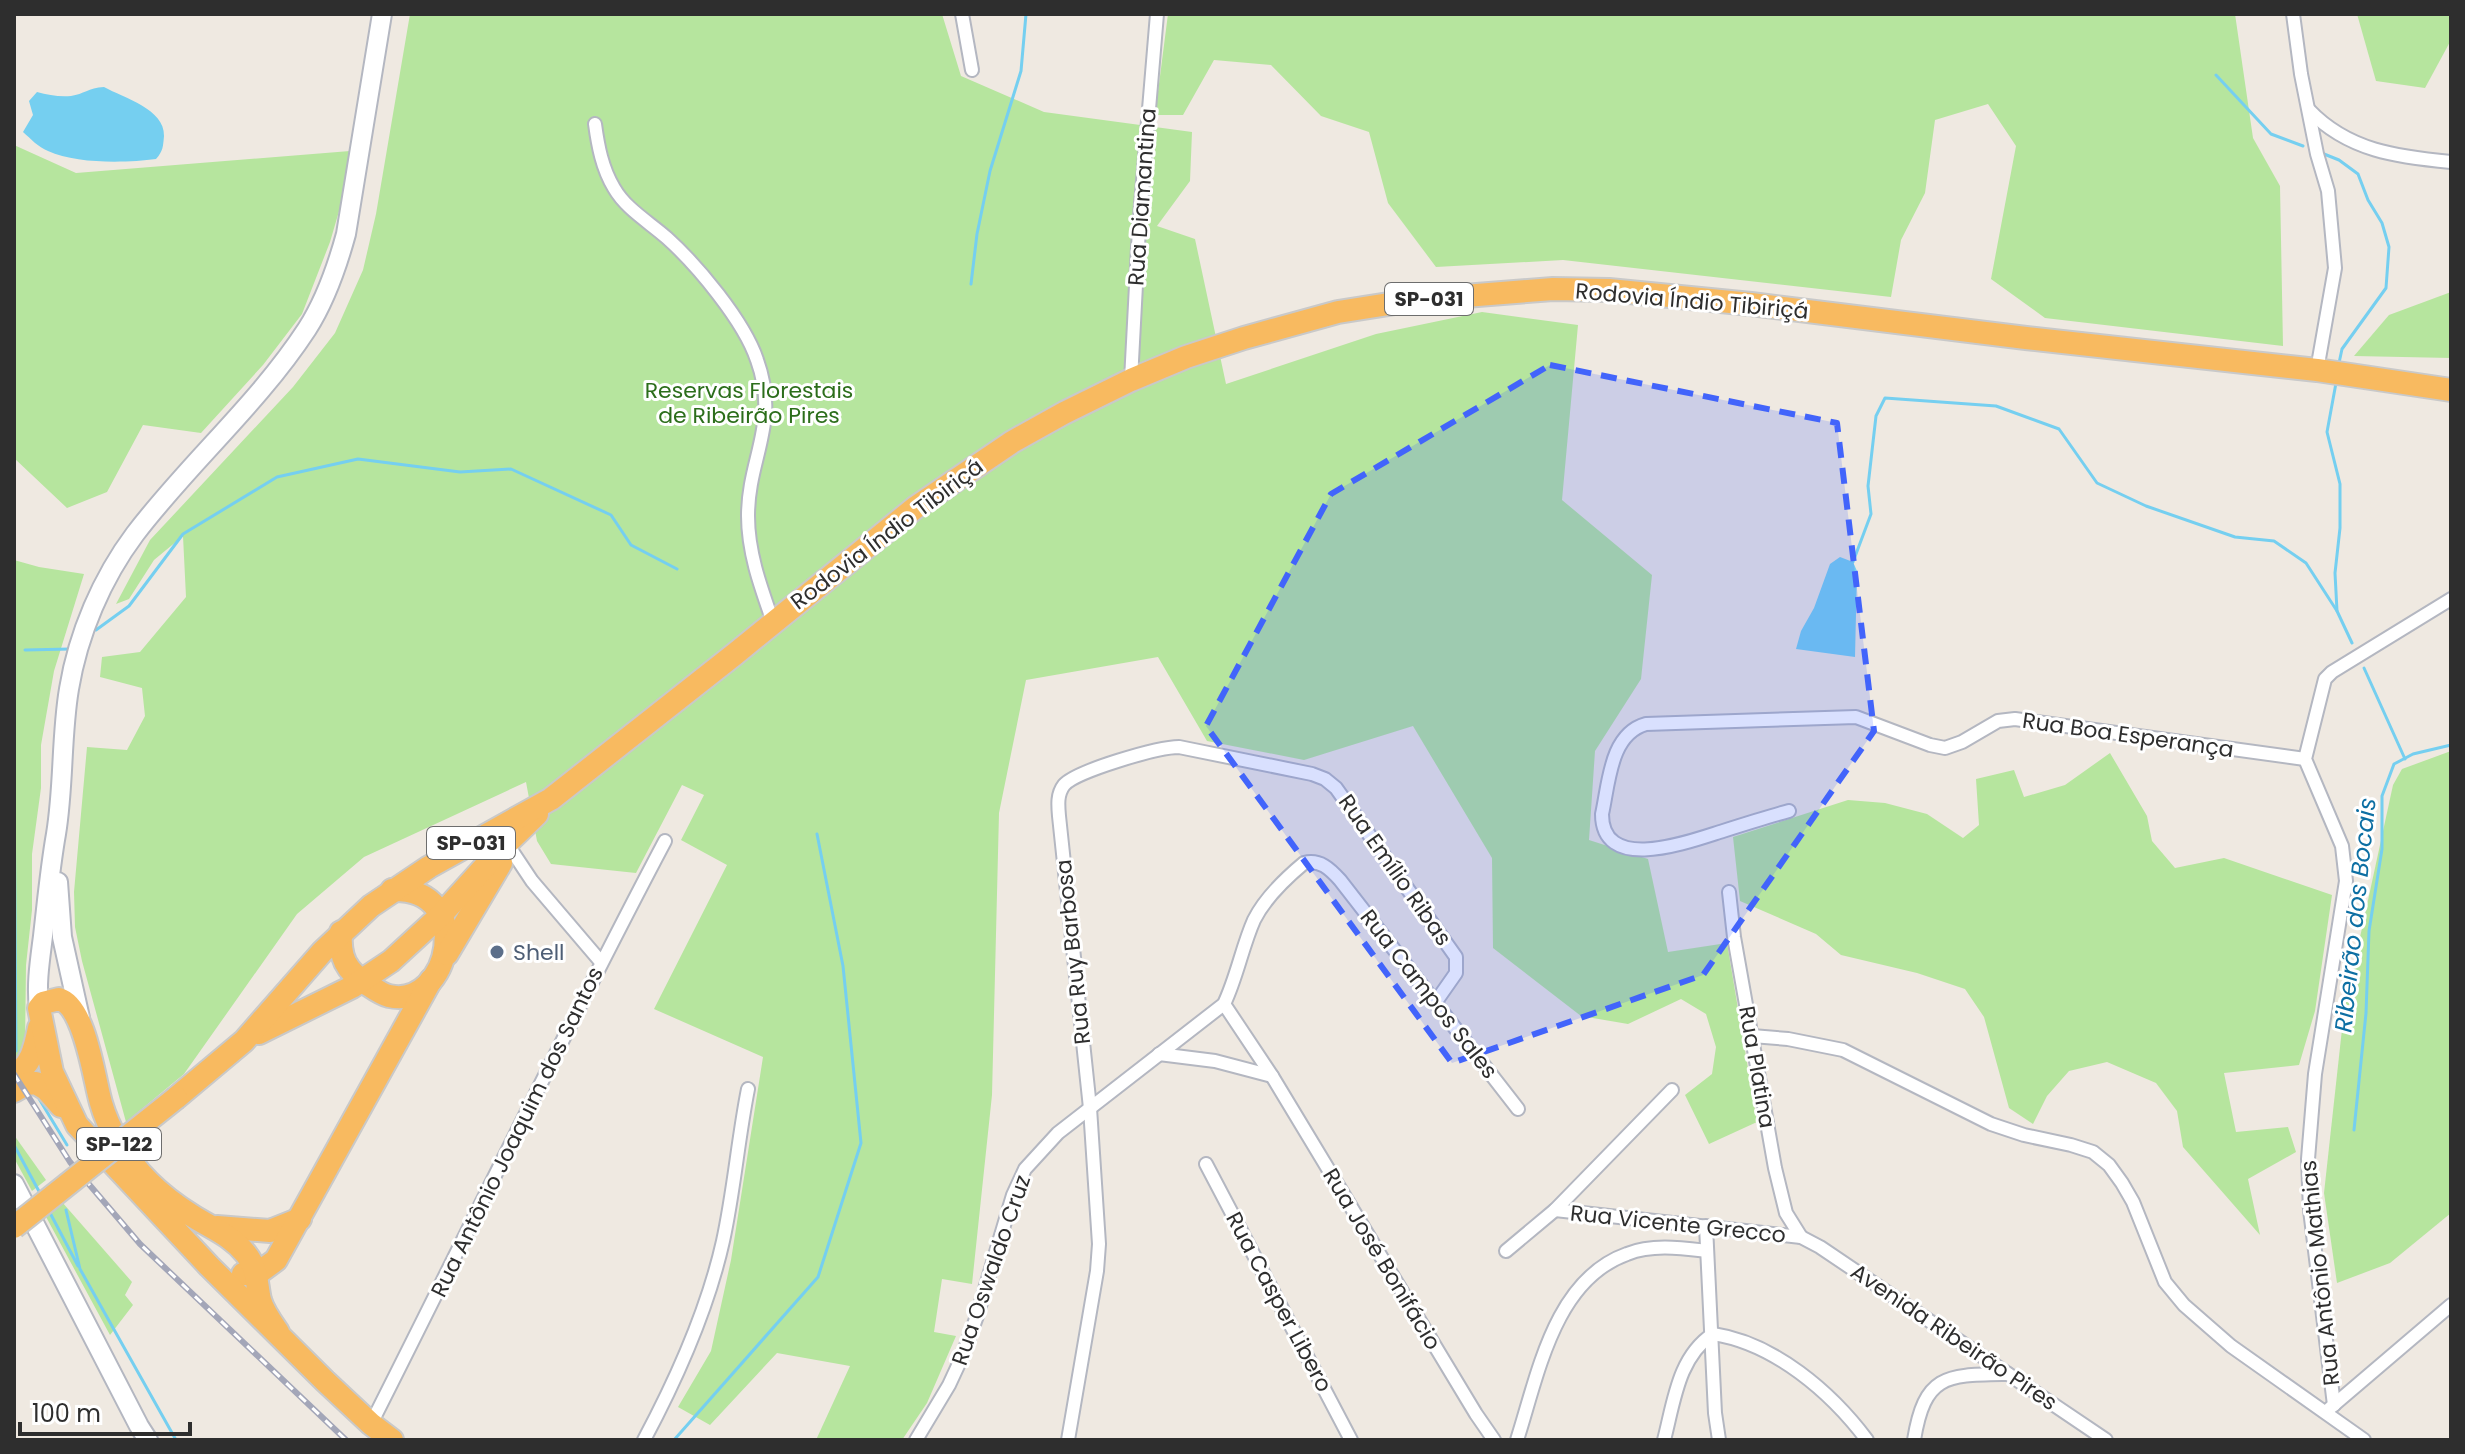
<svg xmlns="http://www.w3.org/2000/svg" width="2465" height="1454" viewBox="0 0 2465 1454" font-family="Poppins,sans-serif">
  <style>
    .green { fill: #b6e59e }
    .water { fill: #75cff0 }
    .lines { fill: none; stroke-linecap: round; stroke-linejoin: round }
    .stream { stroke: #75cff0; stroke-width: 3 }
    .minor-casing { stroke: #b4b7c1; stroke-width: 16 }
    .secondary-casing { stroke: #b4b7c1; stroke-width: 22 }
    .trunk-casing { stroke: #c9c9c9; stroke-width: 26 }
    .minor { stroke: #fff; stroke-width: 12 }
    .secondary { stroke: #fff; stroke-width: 18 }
    .trunk { stroke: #f8ba60; stroke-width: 22 }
    .rail-casing { stroke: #a3a6b8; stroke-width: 6 }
    .rail { stroke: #fff; stroke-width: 3; stroke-dasharray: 9; stroke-linecap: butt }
    .trunk-bridge-casing { stroke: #c9c9c9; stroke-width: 26; stroke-linecap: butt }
    .trunk-bridge { stroke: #f8ba60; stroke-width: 22 }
    .marked { fill: #4264fb; fill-opacity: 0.2; stroke: #4264fb; stroke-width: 6; stroke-dasharray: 16 10; stroke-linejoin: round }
    .service-dot { fill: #5c6f8a; stroke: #fff; stroke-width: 3 }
    .labels { text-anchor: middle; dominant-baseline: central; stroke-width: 6; stroke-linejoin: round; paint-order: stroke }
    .shield { fill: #fff; stroke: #6d6d6d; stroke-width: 2 }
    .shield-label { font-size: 20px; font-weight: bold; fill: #2e2e2e }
    .street-label { font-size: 22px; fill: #2e2e2e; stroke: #fff }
    .park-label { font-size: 22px; fill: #2c6e1b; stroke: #fff }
    .service-label { font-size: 22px; fill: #4e5e75; stroke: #fff; text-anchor: start }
    .water-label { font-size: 24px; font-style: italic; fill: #0d6fa3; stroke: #fff }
  </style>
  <rect width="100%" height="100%" fill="#efe9e1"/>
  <!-- green -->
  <g class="green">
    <path d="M410,14H942L961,76L1044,112L1192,132L1190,181L1157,226L1195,239L1226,384L1376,334L1482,312L1578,325L1562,500L1652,575L1641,679L1595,751L1589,840L1648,859L1668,952L1727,943L1757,1122L1709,1144L1685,1095L1712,1074L1716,1047L1706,1014L1681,999L1628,1024L1581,1016L1493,948L1492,858L1413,726L1304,760L1207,741L1158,657L1026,680L999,813L992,1095L972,1284L942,1279L934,1332L956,1336L927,1403L902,1440H816L850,1366L777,1353L710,1425L678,1407L711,1351L731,1260L763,1057L654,1009L727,865L681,840L704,795L682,785L636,873L551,864L537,841L526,782L364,857L297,914L184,1074L126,1122L82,961L75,927L74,892L87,747L127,750L145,716L142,688L100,677L102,657L140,652L186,597L183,536L154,560L129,599L116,604L150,540L293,387L335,333L363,270L376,214Z"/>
    <path d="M1168,14H2235L2253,138L2280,186L2283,346L2045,318L1991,279L2016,146L1988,104L1935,120L1925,193L1901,240L1891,297L1563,260L1436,267L1388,203L1369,132L1321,116L1271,65L1214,60L1183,115H1155Z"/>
    <path d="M2357,14H2451V40L2425,88L2376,81Z"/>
    <path d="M14,145L76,173L350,151L342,201L330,242L302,314L263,365L201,433L143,425L107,492L67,508L14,458Z"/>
    <path d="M2451,292V358L2354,356L2389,315Z"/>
    <path d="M14,560L39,567L84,574L54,671L41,745V788L32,854V910L26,965L25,1047L14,1061Z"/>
    <path d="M2451,751V1213L2390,1263L2337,1283L2324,1193L2344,1011L2393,785L2402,769Z"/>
    <path d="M2110,753L2147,816L2152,841L2175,868L2224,858L2332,895L2315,1011L2299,1065L2224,1073L2236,1132L2288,1127L2296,1152L2248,1179L2260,1235L2183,1147L2177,1111L2156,1083L2107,1062L2069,1071L2047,1096L2033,1124L2009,1108L1984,1017L1965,989L1917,973L1841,955L1816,934L1740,901L1733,837L1848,800L1885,803L1927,814L1963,838L1979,825L1976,779L2014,770L2024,797L2065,785Z"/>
    <path d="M14,1135L46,1180L32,1191L14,1158Z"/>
    <path d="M62,1202L132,1282L125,1295L133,1305L110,1335L45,1215Z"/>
  </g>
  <!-- water -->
  <g class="water">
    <path d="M104,87C124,98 165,109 164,136C163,147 163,151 156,159C126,163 76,164 48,151C38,147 31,139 23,132L33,115L29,101L37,92C48,95 59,97 71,96C84,94 88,88 104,87Z"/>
    <path d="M1840,557L1853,562L1857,571L1855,657L1796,649L1801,631L1814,608L1830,564Z"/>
  </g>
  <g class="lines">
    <!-- stream -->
    <g class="stream">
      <path d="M2216,75L2271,134L2303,146"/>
      <path d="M2324,154L2339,160L2358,174L2368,200L2382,223L2389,247L2386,288L2342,349L2339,363"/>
      <path d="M971,284L977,234L990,171L1021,71L1026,14"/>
      <path d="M2336,383L2327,432L2340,484V528L2335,573L2337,611L2352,643"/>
      <path d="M1853,562L1871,514L1868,486L1876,416L1885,398L1996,406L2059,429L2097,483L2146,506L2235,537L2274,541L2306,563L2337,611"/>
      <path d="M96,630L129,606L183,534L277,477L358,459L460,472L511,469L611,515L631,545L677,569"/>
      <path d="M25,650L70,649"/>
      <path d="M2364,668L2405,759"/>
      <path d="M14,778L16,1051"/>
      <path d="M38,1097L67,1145"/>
      <path d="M2354,1130L2366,1013L2369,931L2382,849V796L2394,764L2413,754L2451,745"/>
      <path d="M14,1145L41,1195"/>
      <path d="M48,1209L78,1266"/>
      <path d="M66,1210L80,1269L176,1440"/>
      <path d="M674,1440L818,1277L861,1143L843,966L817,834"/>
    </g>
    <defs>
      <g id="minor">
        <path d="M962,14L972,70"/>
        <path d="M2293,14L2301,74L2317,154L2328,191L2335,268L2317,370"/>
        <path d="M2309,110C2348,151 2398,157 2451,162"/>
        <path d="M595,124C598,146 602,168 614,188C626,209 649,222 667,238C697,265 744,321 757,360C780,424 748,457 748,516C748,553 761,588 773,622"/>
        <path d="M1131,380L1139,228L1157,14"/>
        <path d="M1789,811C1767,817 1745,824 1723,831C1691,841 1602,875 1602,814C1609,783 1610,734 1646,724L1856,717L1930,745L1945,748L1962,742L1998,721L2015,719L2305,759"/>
        <path d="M510,848L532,881L601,962"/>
        <path d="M1729,892L1734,937L1775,1168L1786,1213L1801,1237"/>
        <path d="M1224,1004L1272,1076L1476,1414L1494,1440"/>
        <path d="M1752,1036L1788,1039L1843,1050L1991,1124L2024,1135L2071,1145L2093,1152L2109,1165L2122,1183L2133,1202L2165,1282L2184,1305L2231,1346L2364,1440"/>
        <path d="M1159,1054L1215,1061L1272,1076"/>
        <path d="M1206,1164L1351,1440"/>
        <path d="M1555,1210L1801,1237L1820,1247L2106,1440"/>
        <path d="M1706,1226L1715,1413L1719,1440"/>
        <path d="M1506,1251L1555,1210L1672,1090"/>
        <path d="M2334,1405L2310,1210L2308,1159L2315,1074L2346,881L2342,846L2305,759L2325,679L2332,672L2451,599"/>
        <path d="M2329,1409L2451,1305"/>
        <path d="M371,1424C469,1230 563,1034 665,841"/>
        <path d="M644,1440C676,1380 708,1308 723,1241C734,1191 738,1139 748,1089"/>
        <path d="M916,1440L949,1385L962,1357L977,1316L1013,1195L1025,1169L1058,1133L1224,1004C1237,977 1242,947 1254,920C1265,898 1286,878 1304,863C1320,859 1330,869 1340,880L1518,1109"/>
        <path d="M1068,1440L1097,1271L1099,1244L1090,1108L1059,816C1058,805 1057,794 1064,785C1076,771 1158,747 1179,747L1312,774L1325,779L1336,788L1456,957V973L1435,1003"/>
        <path d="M1517,1440C1538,1375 1554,1280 1627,1254C1652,1244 1681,1248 1707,1251"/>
        <path d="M1664,1440C1674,1402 1678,1357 1713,1334C1774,1343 1831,1392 1867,1440"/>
        <path d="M1914,1440C1925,1373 1947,1375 2008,1374"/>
      </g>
      <g id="secondary">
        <path d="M58,882L62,937L80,1018"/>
        <path d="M39,1008C36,984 40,960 43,936C47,902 50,868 56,834C64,786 61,736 69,689C78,634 102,578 135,534C189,463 258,404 307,329C325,301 337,267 346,234L382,14"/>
        <path d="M14,1184L139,1426L148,1440"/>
      </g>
      <g id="trunk">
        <path d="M341,932C339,957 346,971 367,984C373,988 381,994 389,996C450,1010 477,887 392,890"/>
        <path d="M447,954L501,863"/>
        <path d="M259,1033L352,987L391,961L441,915L500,850L537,814"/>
        <path d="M14,1075C32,1065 35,1047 39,1028"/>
        <path d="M14,1091L26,1084L36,1083L46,1089L61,1106"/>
        <path d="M176,1098L244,1041L322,952L371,906L429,867L551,799L735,654L916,507L1012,442L1064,413L1131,380L1186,357L1244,338L1338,312L1414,300L1553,289L1609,290L1751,304L2026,338L2317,370L2451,390"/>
        <path d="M217,1227L270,1231L300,1219"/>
        <path d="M243,1274H257L276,1260L431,980"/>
        <path d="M278,1332C271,1322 263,1311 260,1300C256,1282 258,1269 246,1254C231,1235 211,1228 191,1215C162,1197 135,1172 118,1142C111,1130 105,1117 101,1103C94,1079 85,1006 59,999L43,1003L39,1008L52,1072L77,1125L209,1266L325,1381L371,1424L392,1440"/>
      </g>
    </defs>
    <!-- minor casing -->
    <use href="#minor" class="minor-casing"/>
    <!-- secondary casing -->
    <use href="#secondary" class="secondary-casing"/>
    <!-- trunk casing -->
    <use href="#trunk" class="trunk-casing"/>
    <!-- minor -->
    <use href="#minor" class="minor"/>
    <!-- secondary -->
    <use href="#secondary" class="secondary"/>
    <!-- trunk -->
    <use href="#trunk" class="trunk"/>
    <defs>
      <path id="rail" d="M14,1074L70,1162L140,1244L346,1440"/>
    </defs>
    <!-- rail casing -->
    <use href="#rail" class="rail-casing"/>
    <!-- rail -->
    <use href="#rail" class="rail"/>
    <defs>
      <path id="trunk-bridge" d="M14,1227L176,1098"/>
    </defs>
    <!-- trunk-bridge casing -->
    <use href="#trunk-bridge" class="trunk-bridge-casing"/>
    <!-- trunk-bridge -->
    <use href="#trunk-bridge" class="trunk-bridge"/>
  </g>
  <!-- marked area -->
  <path class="marked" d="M1550,365L1837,423L1874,731L1703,975L1452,1063L1206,726L1331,494Z"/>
  <!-- markers -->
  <circle class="service-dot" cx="497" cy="952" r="8"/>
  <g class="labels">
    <!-- shield labels -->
    <g class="shield">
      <rect x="1385" y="283" width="88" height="32" rx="6"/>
      <rect x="427" y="827" width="88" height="32" rx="6"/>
      <rect x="77" y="1128" width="84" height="32" rx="6"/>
    </g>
    <g class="shield-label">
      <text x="1429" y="299">SP-031</text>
      <text x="471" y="843">SP-031</text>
      <text x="119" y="1144">SP-122</text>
    </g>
    <!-- street labels -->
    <g class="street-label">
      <text transform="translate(1142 197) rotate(-86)">Rua Diamantina</text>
      <text transform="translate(1692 301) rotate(5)">Rodovia Índio Tibiriçá</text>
      <text transform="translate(887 534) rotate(-37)">Rodovia Índio Tibiriçá</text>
      <text transform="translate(2128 735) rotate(8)">Rua Boa Esperança</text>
      <text transform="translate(1395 870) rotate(55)">Rua Emílio Ribas</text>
      <text transform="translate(1073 952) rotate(-96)">Rua Ruy Barbosa</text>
      <text transform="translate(1429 994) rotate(52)">Rua Campos Sales</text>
      <text transform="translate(1757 1067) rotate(80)">Rua Platina</text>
      <text transform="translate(517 1132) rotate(-64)">Rua Antônio Joaquim dos Santos</text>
      <text transform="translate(1678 1224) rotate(6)">Rua Vicente Grecco</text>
      <text transform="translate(1382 1259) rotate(59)">Rua José Bonifácio</text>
      <text transform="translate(991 1270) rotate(-71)">Rua Oswaldo Cruz</text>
      <text transform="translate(2320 1273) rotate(-96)">Rua Antônio Mathias</text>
      <text transform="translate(1279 1302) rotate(62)">Rua Casper Libero</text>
      <text transform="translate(1954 1337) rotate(34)">Avenida Ribeirão Pires</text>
    </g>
    <!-- park labels -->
    <g class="park-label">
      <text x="749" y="390">Reservas Florestais<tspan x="749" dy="25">de Ribeirão Pires</tspan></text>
    </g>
    <!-- service labels -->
    <g class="service-label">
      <text x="513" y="952">Shell</text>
    </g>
    <!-- water labels -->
    <g class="water-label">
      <text transform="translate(2355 915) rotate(-84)">Ribeirão dos Bocais</text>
    </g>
  </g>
  <!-- border -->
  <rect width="2465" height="1454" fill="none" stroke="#2e2e2e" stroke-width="32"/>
  <!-- scale -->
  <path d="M20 1422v12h170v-12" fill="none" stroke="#2e2e2e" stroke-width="4"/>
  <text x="32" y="1422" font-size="24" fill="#2e2e2e" stroke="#ffffff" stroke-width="6" paint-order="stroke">100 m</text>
</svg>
